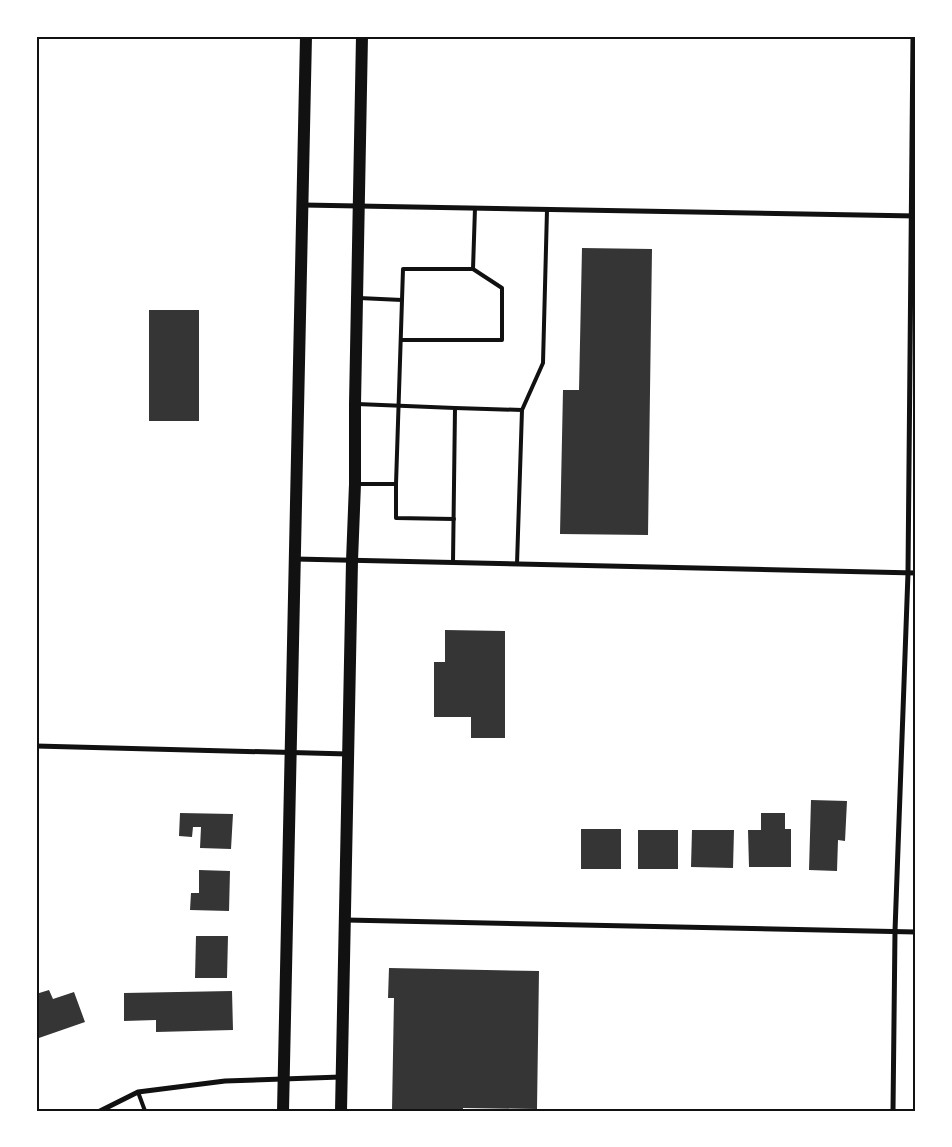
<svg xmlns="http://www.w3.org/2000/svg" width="952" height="1147" viewBox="0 0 952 1147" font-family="Overpass,sans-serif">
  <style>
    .building { fill: #353535 }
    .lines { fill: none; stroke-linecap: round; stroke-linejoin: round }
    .service { stroke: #111; stroke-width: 4 }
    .minor { stroke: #111; stroke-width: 5 }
    .primary { stroke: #111; stroke-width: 12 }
    .neatline { fill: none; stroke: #111; stroke-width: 2 }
  </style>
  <rect width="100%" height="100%" fill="#fff"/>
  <!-- building -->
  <g class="building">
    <path d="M582,248L652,249L648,535L560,534L563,390H579Z"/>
    <rect x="149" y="310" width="50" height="111"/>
    <path d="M445,630L505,631V738H471V717H434V662H445Z"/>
    <path d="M811,800L847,801L845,841L838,840L837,871L809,870Z"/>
    <path d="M180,813L233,814L231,849L200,848L201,827H193L192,837L179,836Z"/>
    <path d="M761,813H785V829H791V867H749L748,830H761Z"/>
    <rect x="581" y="829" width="40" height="40"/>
    <rect x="638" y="830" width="40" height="39"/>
    <path d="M692,830H734L733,868L691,867Z"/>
    <path d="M199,870L230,871L229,911L190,910L191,893H199Z"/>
    <path d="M196,936H228L227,978H195Z"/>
    <path d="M389,968L539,971L537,1109L463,1108V1111H392L394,998H388Z"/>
    <path d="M49,990L53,999L74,992L85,1022L36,1039V994Z"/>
    <path d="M232,991L233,1030L156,1032V1020L124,1021V993Z"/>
  </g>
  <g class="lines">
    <!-- service -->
    <g class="service">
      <path d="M473,269L475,208"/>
      <path d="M402,340H502V288L473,269H403L402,300"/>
      <path d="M357,404L455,408L453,562"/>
      <path d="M455,408L522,410L517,564"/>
      <path d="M522,410L543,363L547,210"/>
      <path d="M358,484H396L402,300L359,298"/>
      <path d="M396,484V518L454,519"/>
      <path d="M138,1092L145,1111"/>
    </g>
    <!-- minor -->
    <g class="minor">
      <path d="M303,205L916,216"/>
      <path d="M295,559L916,573"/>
      <path d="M36,746L348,754"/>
      <path d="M346,920L916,932"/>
      <path d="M100,1111L138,1092L225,1081L341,1077"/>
      <path d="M893,1111L895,931L908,573L913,36"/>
    </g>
    <!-- primary -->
    <g class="primary">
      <path d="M283,1111L306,36"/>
      <path d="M341,1111L352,561L355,484V404L362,36"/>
    </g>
  </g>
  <!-- border -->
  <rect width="952" height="1147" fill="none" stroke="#ffffff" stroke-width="75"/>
  <rect x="38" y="38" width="876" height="1072" class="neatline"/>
</svg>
